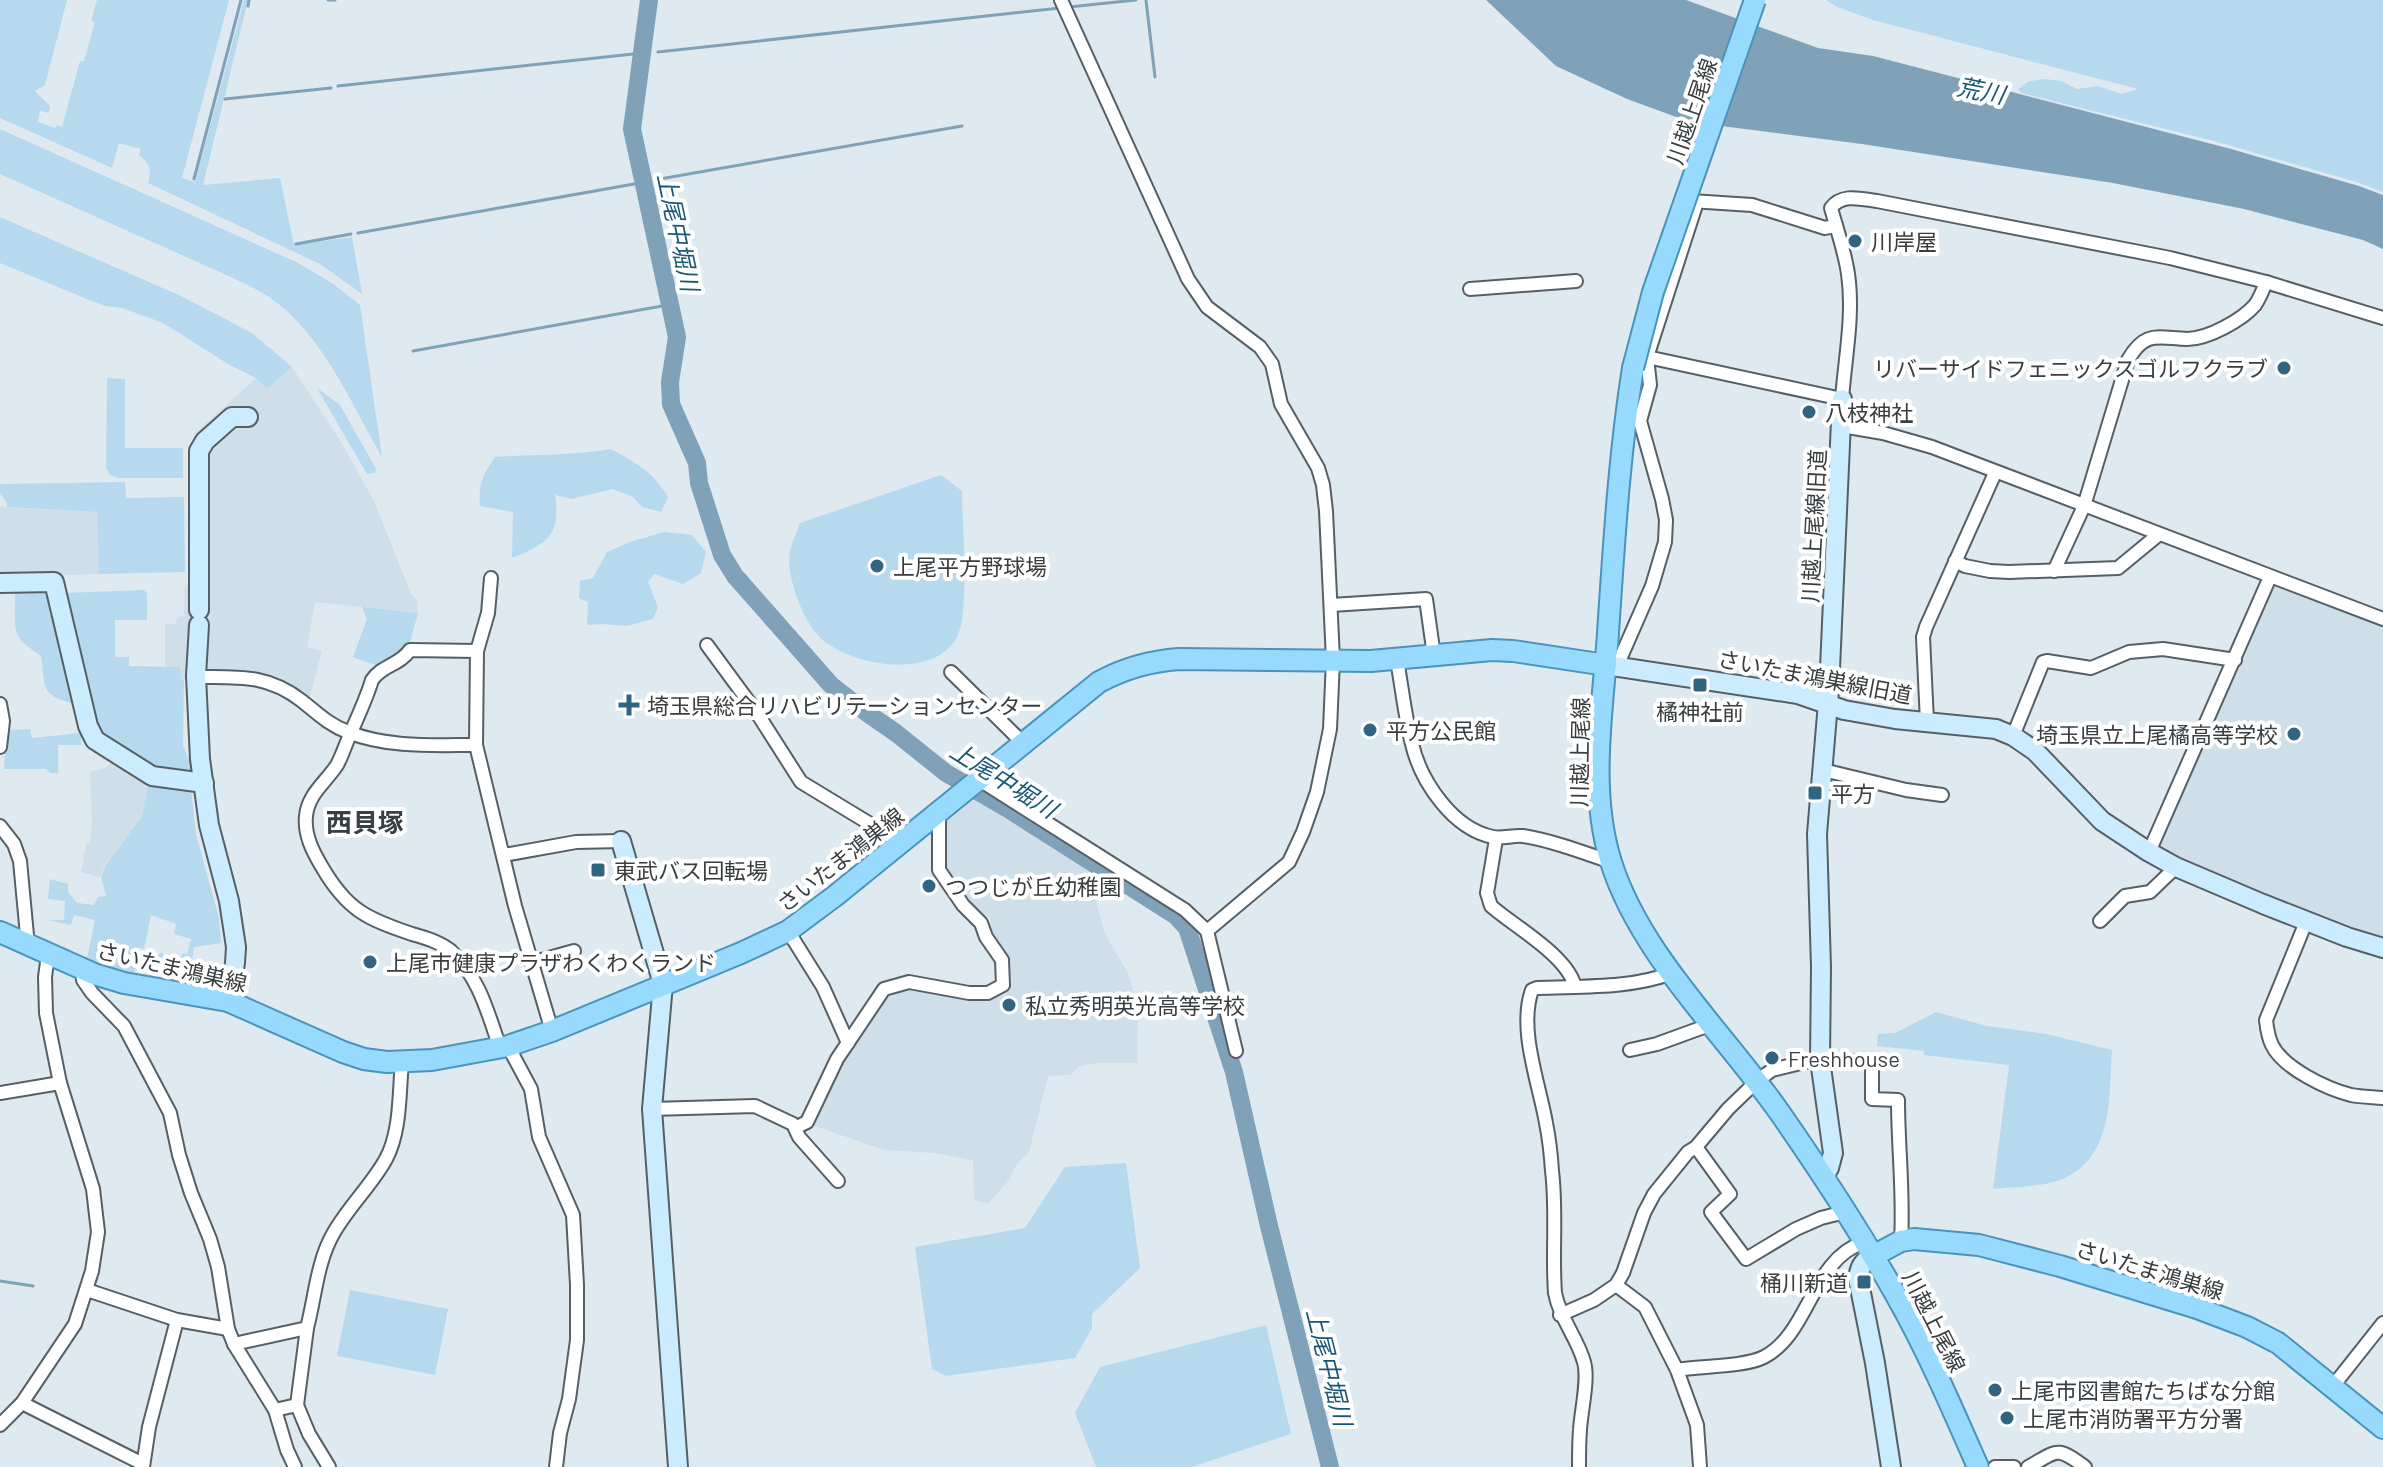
<svg xmlns="http://www.w3.org/2000/svg" width="2383" height="1467" viewBox="0 0 2383 1467" font-family="Barlow,'Noto Sans JP',sans-serif">
  <style>
    .built { fill: #cedfea }
    .green { fill: #b7d9ee }
    .water { fill: #7fa2b8 }
    .lines { fill: none; stroke-linecap: round; stroke-linejoin: round }
    .stream { stroke: #7fa2b8; stroke-width: 3 }
    .river { stroke: #7fa2b8; stroke-width: 18 }
    .street-casing { stroke: #565f65; stroke-width: 16 }
    .secondary-casing { stroke: #565f65; stroke-width: 22 }
    .primary-casing { stroke: #4a93ba; stroke-width: 24 }
    .street { stroke: #fff; stroke-width: 12 }
    .secondary { stroke: #cbecfe; stroke-width: 18 }
    .primary { stroke: #98dafd; stroke-width: 20 }
    .primary-bridge-casing { stroke: #4a93ba; stroke-width: 24; stroke-linecap: butt }
    .primary-bridge { stroke: #98dafd; stroke-width: 20 }
    .poi-dot { fill: #316481; stroke: #fff; stroke-width: 3 }
    .labels { text-anchor: middle; dominant-baseline: central; stroke-width: 8; stroke-linejoin: round; paint-order: stroke }
    .street-label { font-size: 22px; fill: #393d3f; stroke: #fff }
    .poi-label { font-size: 22px; fill: #393d3f; stroke: #fff; text-anchor: start }
    .water-label { font-size: 24px; font-style: italic; fill: #195776; stroke: #fff }
    .quarter-label { font-size: 26px; font-weight: bold; fill: #374045; stroke: #fff }
  </style>
  <rect width="100%" height="100%" fill="#dfe9f0"/>
  <!-- built -->
  <g class="built">
    <path d="M292,367L341,442L374,501L411,594L417,601L418,613L315,602L307,647L322,651L308,703L299,695L213,673L181,680L180,667H165V624H176L177,617L184,616L185,585H192L193,435L256,378L267,389Z"/>
    <path d="M0,507L98,512L99,574L0,577Z"/>
    <path d="M2275,583L2383,624V939L2288,906L2159,849L2157,844L2271,584Z"/>
    <path d="M116,760L149,780L142,816L105,864L100,877L81,872L84,860L83,853L86,852V843H90L92,825L90,772L103,769Z"/>
    <path d="M974,796L1088,868L1104,932L1129,975L1138,1010L1137,1063H1096L1080,1066L1070,1075L1048,1076L1029,1152L1016,1165L1009,1180L988,1204L974,1200L973,1160L935,1153L884,1150L812,1125V1120L842,1061L887,997L903,989L983,999L1003,995L1012,983L1008,955L993,936L990,918L970,903L945,867L946,820Z"/>
  </g>
  <!-- green -->
  <g class="green">
    <path d="M0,0H67L45,85L35,91L50,106L49,113L40,111L38,122L55,128L57,125L62,127L80,61H84L95,22L91,21L97,0H229L182,178L195,182L244,0H248L203,185L280,178L294,245L352,237L362,294L320,264L148,183C152,169 150,164 139,155L141,149L119,143L112,168L0,118Z"/>
    <path d="M1826,0H2383V192L2357,182L2214,141L2021,93L2018,89L2029,81L2045,79L2061,81L2077,89L2098,86L2121,94L2138,89L1873,20L1837,7Z"/>
    <path d="M0,129L298,263L332,283L360,305L382,457C350,402 323,334 269,297C257,289 243,283 231,277L0,174Z"/>
    <path d="M0,217L181,296L252,333L292,367L267,389L256,378L228,364L163,323L122,308L105,306L87,299L0,263Z"/>
    <path d="M107,378L125,379V448H183V478H119L110,475L106,468Z"/>
    <path d="M317,388L340,405L376,469L375,473L367,474Z"/>
    <path d="M611,449C638,464 652,471 668,497L661,512L642,507L633,497L613,489L571,499L555,495C561,536 547,544 512,558L513,512L480,506C478,485 483,474 495,457C534,454 573,456 611,449Z"/>
    <path d="M941,475L962,491C962,522 970,612 957,637C934,682 842,666 815,632C801,614 786,575 790,552C792,542 797,532 800,523Z"/>
    <path d="M125,482L126,498L184,497L185,572L99,574L97,512L7,507V502L0,494V484Z"/>
    <path d="M664,532L692,535L706,552L701,573L683,584L654,574L648,582L658,607L653,619L627,626L601,624L587,625L588,602L579,598L580,581L593,578L607,552L630,542Z"/>
    <path d="M48,587L78,705C40,695 46,691 41,656C34,651 26,646 20,639C12,630 16,602 15,588Z"/>
    <path d="M144,590L147,594V620H115V657H129V666L180,667L181,679L184,680L183,745L187,756L197,764L195,774L167,771L149,765L101,735L93,720L63,593Z"/>
    <path d="M362,607L418,613L410,642L396,657L378,666L353,657L367,619Z"/>
    <path d="M30,729L32,738L81,733V745H58V773H50L46,769H4L6,730Z"/>
    <path d="M149,780L191,789L196,834L219,918L221,943L194,947L191,970L152,973L154,955L163,953L165,962L178,963L183,953L187,954L191,939L174,934L176,924L151,915L144,949L139,948L134,976L86,964L95,920L74,915L71,925L48,920H64L65,901L48,899L50,879L68,884V892L77,903L94,905L98,897L106,896L101,877L106,864L142,816Z"/>
    <path d="M1936,1012L1987,1026L2046,1034L2112,1050C2109,1095 2114,1153 2067,1177C2048,1187 2014,1187 1993,1189L2009,1065L1924,1055V1051L1877,1046L1878,1034L1895,1033Z"/>
    <path d="M1126,1163L1140,1268L1092,1314V1328L1075,1358L946,1376L932,1369L915,1247L1025,1228L1065,1167Z"/>
    <path d="M350,1290L448,1309L435,1375L337,1356Z"/>
    <path d="M1266,1325L1291,1434L1192,1467H1096L1075,1413L1100,1367Z"/>
  </g>
  <!-- water -->
  <path class="water" d="M1486,0H1686L1818,48L1873,56L2231,149L2359,186L2383,195V249L2363,240L2244,209L2113,183L1862,144L1690,122L1627,99L1556,66Z"/>
  <g class="lines">
    <!-- stream -->
    <g class="stream">
      <path d="M328,0H335"/>
      <path d="M1146,0L1155,77"/>
      <path d="M248,6L249,0"/>
      <path d="M1069,7L1136,0"/>
      <path d="M658,52L1060,8"/>
      <path d="M338,86L633,54"/>
      <path d="M225,99L331,88"/>
      <path d="M194,179L241,0"/>
      <path d="M660,179L962,126"/>
      <path d="M358,233L634,184"/>
      <path d="M296,244L351,234"/>
      <path d="M413,351L662,306"/>
      <path d="M0,1281L33,1286"/>
    </g>
    <!-- river -->
    <path class="river" d="M649,0L632,129L677,337L670,382L671,404L697,463L699,483L722,555L735,576L831,685L867,713L896,733L946,773L1008,809L1176,916L1187,928L1234,1072L1269,1226L1330,1467"/>
    <defs>
      <g id="street">
        <path d="M1061,0L1188,279L1207,307L1260,347L1272,364L1281,404L1318,468L1323,485L1326,511L1333,660L1330,729L1317,792L1303,832L1289,862L1207,931"/>
        <path d="M1691,201L1752,205L1825,228L1836,226"/>
        <path d="M1470,289L1576,281"/>
        <path d="M1647,357L1842,399C1845,358 1854,315 1848,274C1845,252 1837,230 1831,208C1842,193 1861,199 1877,201L2170,258L2266,282L2383,318"/>
        <path d="M1842,426L1883,433L1932,447L2383,619"/>
        <path d="M1955,561L1965,566L1990,571L2009,572L2118,568L2158,535"/>
        <path d="M2054,571L2084,506L2128,360C2145,330 2158,338 2187,339C2208,339 2242,320 2255,305C2260,298 2263,290 2266,282"/>
        <path d="M491,578L488,613L477,651L476,745L515,906L552,1031"/>
        <path d="M1331,605L1426,599L1434,656"/>
        <path d="M707,645L757,713L801,782L900,842"/>
        <path d="M477,651L410,650C400,665 382,665 372,680C366,700 357,718 349,737C345,746 342,756 337,765C326,782 308,794 306,816C304,835 313,852 322,867C347,910 367,919 412,934C426,938 440,942 451,951C479,977 488,1013 500,1048"/>
        <path d="M1397,660C1402,688 1405,717 1412,744C1421,782 1453,829 1493,837C1502,839 1513,835 1523,836C1553,841 1582,852 1611,862"/>
        <path d="M1617,666L1652,586L1665,542L1666,520L1662,499L1640,421L1650,385L1647,357L1697,202"/>
        <path d="M951,672L1023,743"/>
        <path d="M196,677C238,677 267,674 302,701C317,713 329,725 348,732C388,748 434,745 476,745"/>
        <path d="M0,704L3,721L0,747"/>
        <path d="M1927,722L1923,637L1926,627L1995,473"/>
        <path d="M2013,736L2043,662L2047,661L2091,668L2129,652L2163,649L2235,660"/>
        <path d="M1823,770L1906,790L1942,795"/>
        <path d="M978,779L1185,910L1207,931L1236,1051"/>
        <path d="M0,826L14,844L20,861L28,946"/>
        <path d="M1496,839L1487,893L1491,906C1515,927 1568,956 1575,987"/>
        <path d="M2149,852L2270,577"/>
        <path d="M504,855L576,842L621,841"/>
        <path d="M2100,921L2125,896L2150,892L2176,867"/>
        <path d="M2306,922L2266,1020C2267,1029 2268,1037 2272,1045C2283,1068 2327,1089 2351,1095C2361,1097 2373,1097 2383,1098"/>
        <path d="M788,931L823,987L848,1043"/>
        <path d="M531,963L574,951"/>
        <path d="M82,970L83,980L92,993L124,1026L170,1113L179,1155L191,1193L210,1239L218,1267L228,1329L234,1344L275,1410L287,1450L295,1467"/>
        <path d="M508,1046L531,1089L539,1137L573,1215L577,1285V1340L569,1399L560,1433L556,1467"/>
        <path d="M1630,1050L1657,1044L1712,1024"/>
        <path d="M0,1093L60,1083"/>
        <path d="M652,1109L755,1106L793,1124L799,1137L838,1181"/>
        <path d="M795,1128L807,1122L837,1059L884,989L909,982L969,993H988L1003,985L1002,960L986,937L981,923L963,905L939,870V810"/>
        <path d="M1696,1147L1730,1194L1711,1212L1746,1259L1796,1229L1821,1218L1845,1212"/>
        <path d="M1616,1285L1645,1307L1677,1370L1697,1425L1700,1467"/>
        <path d="M87,1290L177,1320L228,1329"/>
        <path d="M1560,1315L1594,1300L1616,1285L1623,1273L1644,1213L1654,1194L1688,1152L1696,1147L1728,1109L1757,1081L1772,1070L1813,1060L1872,1062V1099L1898,1100C1898,1148 1904,1194 1901,1241"/>
        <path d="M234,1344L307,1328C315,1298 317,1262 333,1234C348,1207 371,1186 386,1159C401,1131 399,1093 402,1062"/>
        <path d="M1677,1370C1700,1366 1744,1367 1764,1357C1810,1333 1811,1260 1864,1242"/>
        <path d="M2335,1388L2337,1381L2383,1323"/>
        <path d="M22,1403L143,1464"/>
        <path d="M297,1405L307,1328"/>
        <path d="M275,1410L297,1405L309,1434L329,1467"/>
        <path d="M0,1425L22,1403L75,1324L92,1271L98,1232L93,1189L60,1083L46,1013L45,977L48,955"/>
        <path d="M143,1467L149,1427L177,1320"/>
        <path d="M1579,1467C1579,1455 1579,1442 1580,1430C1581,1411 1589,1379 1584,1362C1577,1337 1560,1319 1555,1293C1552,1253 1557,1212 1552,1171C1551,1155 1549,1138 1546,1123C1539,1083 1518,1029 1532,990L1537,988C1582,986 1629,989 1672,973"/>
        <path d="M1995,1467H2014"/>
        <path d="M2028,1467C2058,1451 2055,1445 2085,1467"/>
      </g>
      <g id="secondary">
        <path d="M0,583L54,582L88,726L95,740L152,776L204,783"/>
        <path d="M199,610V451L205,441L232,417H248"/>
        <path d="M199,625L196,676L200,759L209,825L229,901L236,947L235,963L228,1001"/>
        <path d="M1606,665L1798,694L1844,710L1895,719L1996,729L2013,736L2035,751L2102,821L2149,852L2176,867L2263,904L2347,937L2383,948"/>
        <path d="M621,841L663,984L652,1109L678,1467"/>
        <path d="M1823,1177L1829,1168L1833,1153L1820,1060L1821,967L1817,834L1829,691L1842,399"/>
        <path d="M1873,1256C1863,1261 1860,1266 1858,1278L1875,1363L1891,1467"/>
      </g>
      <g id="primary">
        <path d="M1633,368C1619,456 1614,544 1608,633C1603,708 1588,789 1611,862C1640,955 1725,1034 1780,1113C1821,1172 1862,1234 1897,1297C1928,1352 1953,1410 1978,1467"/>
        <path d="M0,932L94,974L124,983L228,1001L343,1052L364,1059L387,1062L432,1060L508,1046L552,1031L741,953L788,931L835,896L1099,682C1125,668 1150,661 1179,659L1371,661L1492,650L1513,651L1606,665"/>
        <path d="M1873,1256L1901,1241L1914,1239L1979,1245L2060,1266L2197,1308L2247,1327L2278,1343L2383,1428"/>
      </g>
    </defs>
    <!-- street casing -->
    <use href="#street" class="street-casing"/>
    <!-- secondary casing -->
    <use href="#secondary" class="secondary-casing"/>
    <!-- primary casing -->
    <use href="#primary" class="primary-casing"/>
    <!-- street -->
    <use href="#street" class="street"/>
    <!-- secondary -->
    <use href="#secondary" class="secondary"/>
    <!-- primary -->
    <use href="#primary" class="primary"/>
    <defs>
      <path id="primary-bridge" d="M1633,368L1653,292L1755,0"/>
    </defs>
    <!-- primary-bridge casing -->
    <use href="#primary-bridge" class="primary-bridge-casing"/>
    <!-- primary-bridge -->
    <use href="#primary-bridge" class="primary-bridge"/>
  </g>
  <!-- markers -->
  <g class="poi-dot">
    <circle cx="1855" cy="241" r="8"/>
    <circle cx="2284" cy="368" r="8"/>
    <circle cx="1809" cy="412" r="8"/>
    <circle cx="877" cy="566" r="8"/>
    <rect x="1692" y="677" width="16" height="16" rx="4"/>
    <path d="M625 693h8v8h8v8h-8v8h-8v-8h-8v-8h8z"/>
    <circle cx="1370" cy="730" r="8"/>
    <circle cx="2294" cy="734" r="8"/>
    <rect x="1807" y="785" width="16" height="16" rx="4"/>
    <rect x="590" y="862" width="16" height="16" rx="4"/>
    <circle cx="929" cy="886" r="8"/>
    <circle cx="370" cy="962" r="8"/>
    <circle cx="1009" cy="1005" r="8"/>
    <circle cx="1772" cy="1058" r="8"/>
    <rect x="1856" y="1274" width="16" height="16" rx="4"/>
    <circle cx="1995" cy="1390" r="8"/>
    <circle cx="2007" cy="1418" r="8"/>
  </g>
  <g class="labels">
    <!-- street labels -->
    <g class="street-label">
      <text transform="translate(1691 111) rotate(-71)">川越上尾線</text>
      <text transform="translate(1813 526) rotate(-87)">川越上尾線旧道</text>
      <text transform="translate(1815 676) rotate(11)">さいたま鴻巣線旧道</text>
      <text transform="translate(1579 752) rotate(-89)">川越上尾線</text>
      <text transform="translate(840 859) rotate(-38)">さいたま鴻巣線</text>
      <text transform="translate(172 966) rotate(13)">さいたま鴻巣線</text>
      <text transform="translate(2150 1269) rotate(17)">さいたま鴻巣線</text>
      <text transform="translate(1935 1321) rotate(63)">川越上尾線</text>
    </g>
    <!-- poi labels -->
    <g class="poi-label">
      <text x="1871" y="241">川岸屋</text>
      <text x="2268" y="368" text-anchor="end">リバーサイドフェニックスゴルフクラブ</text>
      <text x="1825" y="412">八枝神社</text>
      <text x="893" y="566">上尾平方野球場</text>
      <text x="647" y="705">埼玉県総合リハビリテーションセンター</text>
      <text x="1700" y="711" text-anchor="middle">橘神社前</text>
      <text x="1386" y="730">平方公民館</text>
      <text x="2278" y="734" text-anchor="end">埼玉県立上尾橘高等学校</text>
      <text x="1831" y="793">平方</text>
      <text x="614" y="870">東武バス回転場</text>
      <text x="945" y="886">つつじが丘幼稚園</text>
      <text x="386" y="962">上尾市健康プラザわくわくランド</text>
      <text x="1025" y="1005">私立秀明英光高等学校</text>
      <text x="1788" y="1058">Freshhouse</text>
      <text x="1848" y="1282" text-anchor="end">桶川新道</text>
      <text x="2011" y="1390">上尾市図書館たちばな分館</text>
      <text x="2023" y="1418">上尾市消防署平方分署</text>
    </g>
    <!-- water labels -->
    <g class="water-label">
      <text transform="translate(1981 90) rotate(11)">荒川</text>
      <text transform="translate(679 232) rotate(78)">上尾中堀川</text>
      <text transform="translate(1004 779) rotate(32)">上尾中堀川</text>
      <text transform="translate(1330 1367) rotate(76)">上尾中堀川</text>
    </g>
    <!-- quarter labels -->
    <g class="quarter-label">
      <text x="365" y="821">西貝塚</text>
    </g>
  </g>
</svg>
